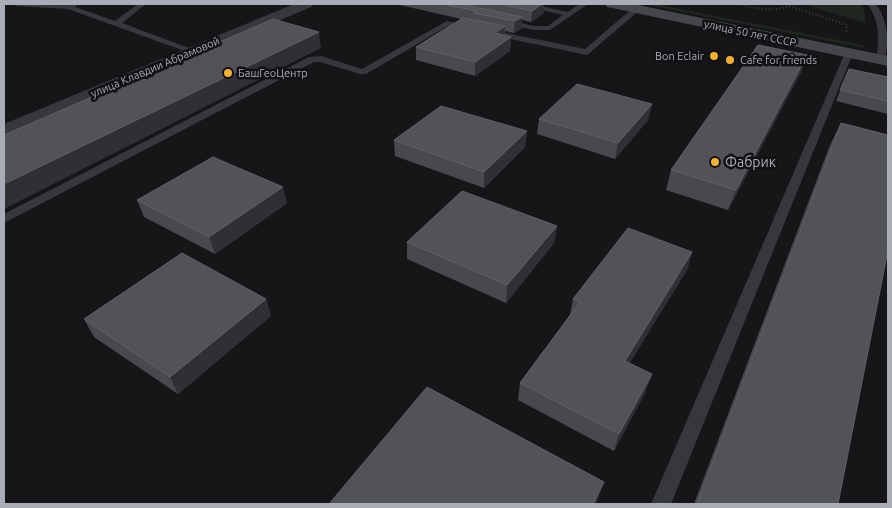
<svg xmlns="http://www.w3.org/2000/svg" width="892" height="508" viewBox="0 0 892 508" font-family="Ubuntu,sans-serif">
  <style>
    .green { fill: #1e261f }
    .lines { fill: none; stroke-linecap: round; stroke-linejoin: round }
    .path { stroke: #3d3f44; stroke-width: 2; stroke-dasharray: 1 2.5; stroke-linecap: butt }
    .lane { fill: #37383d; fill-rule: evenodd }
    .street { fill: #37383d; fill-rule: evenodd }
    .secondary { fill: #45474d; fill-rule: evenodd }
    .wall { fill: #47494d }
    .shaded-wall { fill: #2f3033 }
    .building { fill: #525359; stroke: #5f6168 }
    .poi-dot { fill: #f2b134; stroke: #111113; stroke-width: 2 }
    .labels { text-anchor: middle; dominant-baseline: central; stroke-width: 5; stroke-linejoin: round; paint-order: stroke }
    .far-street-label { font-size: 11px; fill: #a8adb8; stroke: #111113 }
    .far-poi-label { font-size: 11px; fill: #a8adb8; stroke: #111113; text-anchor: start }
    .poi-label { font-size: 14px; fill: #a8adb8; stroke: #111113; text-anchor: start }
  </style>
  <rect width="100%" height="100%" fill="#161618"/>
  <!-- green -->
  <g class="green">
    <path d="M643,4H655L864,45L863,48Z"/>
    <path d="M803,4H860L863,6L866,23Z"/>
  </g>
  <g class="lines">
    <!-- path -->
    <g class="path">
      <path d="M738,4C754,8 777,14 792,4"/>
      <path d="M789,6L847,25L846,34"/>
    </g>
    <!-- lane -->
    <g class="lane">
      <path d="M12,4H78L75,7L115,21L138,4H146L122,23L197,51L190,53L68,9L16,6Z"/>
      <path d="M517,4H531L568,12L579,4H588L550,30H534L501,23L500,21L504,19L534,26H548L563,15Z"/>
      <path d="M867,4H875C888,17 890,45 884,62L881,63L877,60C878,39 881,21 867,4Z"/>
      <path d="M634,7L641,9L587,55L448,26L366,74H360L320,62H314L4,223V214L309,57L321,56L362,69L447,21L585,49Z"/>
      <path d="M849,50L853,53L671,504H651L845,53Z"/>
    </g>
    <!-- street -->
    <path class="street" d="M294,4H313L311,7L4,138V124Z"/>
    <!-- secondary -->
    <path class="secondary" d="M605,4H633L888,56V66L612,8L607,7Z"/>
  </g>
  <!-- wall -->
  <g class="wall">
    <path d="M400,4H544V13L531,22L522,20V28L514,33L505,31L504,35L511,37L510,51L475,76L416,60V47L461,19L400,5Z"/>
    <path d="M807,55L801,72L728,210L666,190L671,170Z"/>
    <path d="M849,69L888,77V114L836,101Z"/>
    <path d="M652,104L648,120L615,159L537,134L539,119Z"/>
    <path d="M841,123L838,504H694L830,145Z"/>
    <path d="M527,131L525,147L484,188L395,156L394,140Z"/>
    <path d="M137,200L287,203L215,254L144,217Z"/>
    <path d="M557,226L554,243L506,303L407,259V242Z"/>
    <path d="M692,252L687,270L629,363L646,391L614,451L518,400L520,383L570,315L573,299Z"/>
    <path d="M266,299L271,316L178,394L94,337L84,319Z"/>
  </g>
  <!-- shaded-wall -->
  <g class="shaded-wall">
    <path d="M542,4H544V13L531,22L532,11Z"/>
    <path d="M522,17V28L514,33L515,21Z"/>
    <path d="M505,26L504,40L495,33Z"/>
    <path d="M319,32L321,48L4,209V184Z"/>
    <path d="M511,37L510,51L475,76V62Z"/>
    <path d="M807,55L801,72L728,210L736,190Z"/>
    <path d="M652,104L648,120L615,159L618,143Z"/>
    <path d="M527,131L525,147L484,188V172Z"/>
    <path d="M283,187L287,203L215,254L209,237Z"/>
    <path d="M557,226L554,243L506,303L507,285Z"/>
    <path d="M692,252L687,270L620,379L625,361Z"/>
    <path d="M266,299L271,316L178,394L170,377Z"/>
    <path d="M652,374L646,391L614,451L619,434Z"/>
    <path d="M604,482L596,504H593Z"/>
  </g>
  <!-- building -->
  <g class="building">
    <path d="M442,4H461L522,17L515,21L474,13L477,11Z"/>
    <path d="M500,4H542L532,11Z"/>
    <path d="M463,18L505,26L495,33L511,37L475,62L416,47Z"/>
    <path d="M273,19L319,32L4,184V135Z"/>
    <path d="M758,45L807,55L736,190L671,170Z"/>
    <path d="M849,69L888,77V101L840,90Z"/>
    <path d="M577,84L652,104L618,143L539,119Z"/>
    <path d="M441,106L527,131L484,172L394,140Z"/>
    <path d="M841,123L888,135V250L838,504H697Z"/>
    <path d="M213,157L283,187L209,237L137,200Z"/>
    <path d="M462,191L557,226L507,285L407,242Z"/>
    <path d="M628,228L692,252L625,361L652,374L619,434L520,383L580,302L573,299Z"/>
    <path d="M182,253L266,299L170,377L84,319Z"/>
    <path d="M427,387L604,482L593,504H329Z"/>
  </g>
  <!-- markers -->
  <g class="poi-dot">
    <circle cx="714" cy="56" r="5"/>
    <circle cx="730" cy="60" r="5"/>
    <circle cx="228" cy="73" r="5"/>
    <circle cx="715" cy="162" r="5"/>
  </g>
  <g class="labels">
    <!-- far-street labels -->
    <g class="far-street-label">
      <text transform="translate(750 33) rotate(12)">улица 50 лет СССР</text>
      <text transform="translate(155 67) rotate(-23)">улица Клавдии Абрамовой</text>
    </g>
    <!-- far-poi labels -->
    <g class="far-poi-label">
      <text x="704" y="56" text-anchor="end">Bon Eclair</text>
      <text x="740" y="60">Cafe for friends</text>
      <text x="238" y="73">БашГеоЦентр</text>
    </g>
    <!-- poi labels -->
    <g class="poi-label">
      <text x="725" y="162">Фабрик</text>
    </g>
  </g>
  <!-- border -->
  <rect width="892" height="508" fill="none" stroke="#a8adb8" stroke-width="10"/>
</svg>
